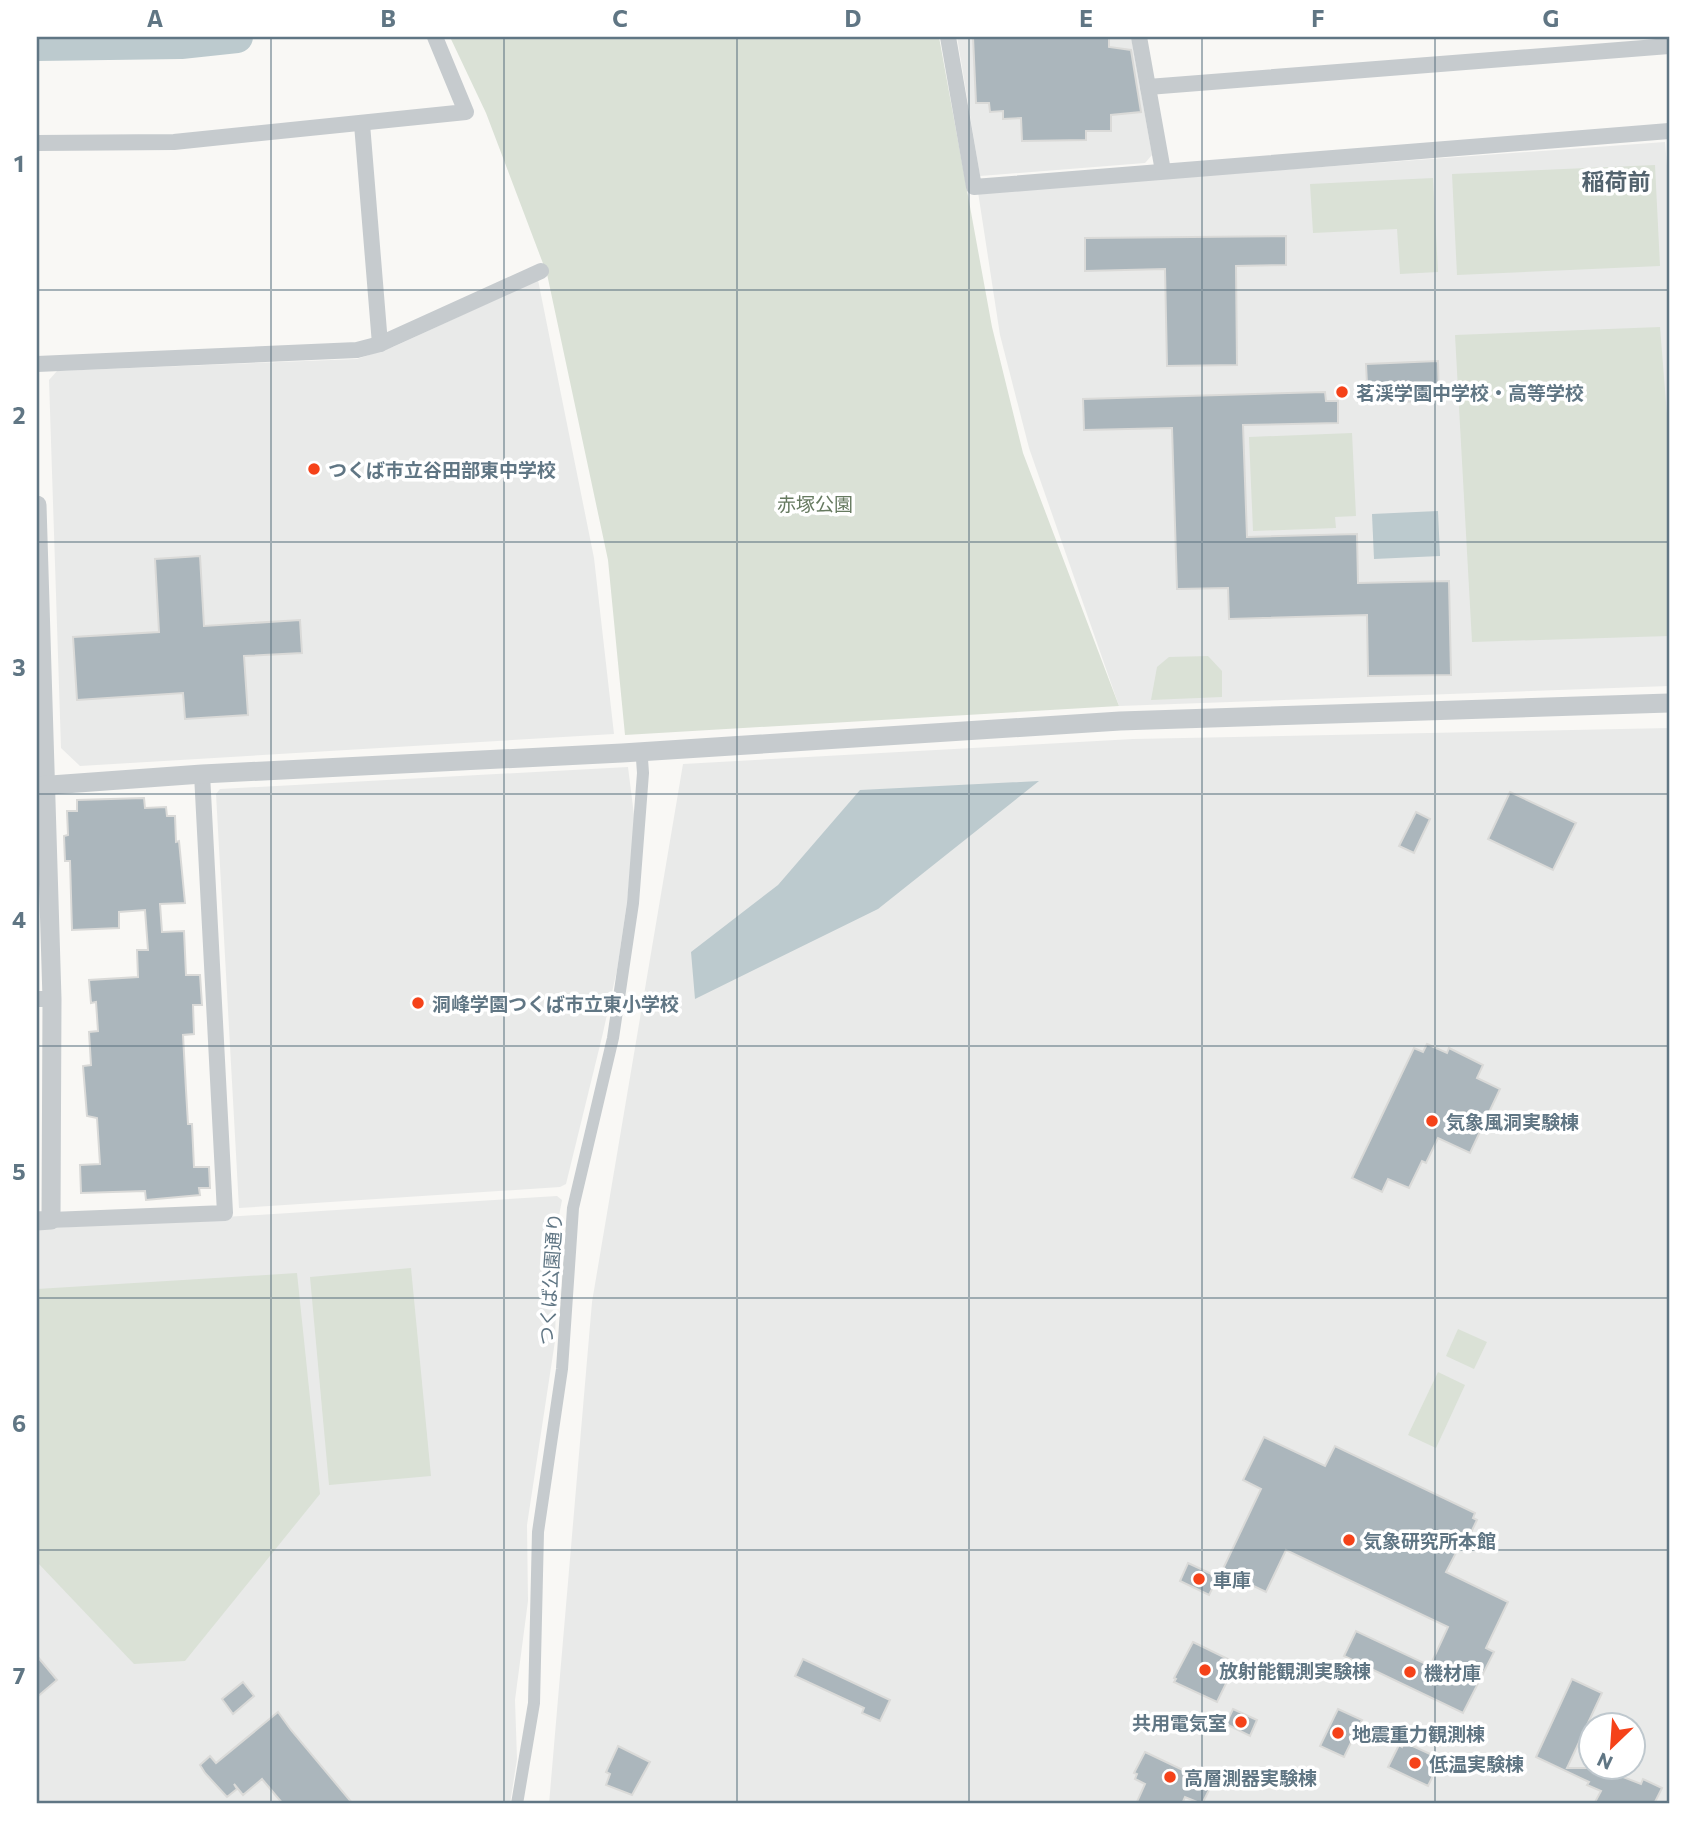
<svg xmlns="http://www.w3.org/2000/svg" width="1706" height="1841" viewBox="0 0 1706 1841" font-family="Commissioner,'Noto Sans JP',sans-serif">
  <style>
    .built { fill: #e9eae9; fill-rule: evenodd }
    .green { fill: #dae1d6 }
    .water { fill: #bccace }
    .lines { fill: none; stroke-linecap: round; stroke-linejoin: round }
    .river { stroke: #bccace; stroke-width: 32 }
    .building { fill: #abb6bc; stroke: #dadad8; stroke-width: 2 }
    .pedestrian { stroke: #c6cbce; stroke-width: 12 }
    .minor { stroke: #c6cbce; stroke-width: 16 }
    .tertiary { stroke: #c6cbce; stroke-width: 19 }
    .grid { fill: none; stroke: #607684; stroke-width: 2; stroke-opacity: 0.55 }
    .poi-dot { fill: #f54219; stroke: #fff; stroke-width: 2.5 }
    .labels { text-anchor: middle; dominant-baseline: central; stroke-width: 7; stroke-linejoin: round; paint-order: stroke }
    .poi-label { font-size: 19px; font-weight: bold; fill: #607684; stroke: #fff; text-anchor: start }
    .park-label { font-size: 19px; fill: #667a60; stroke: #fff }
    .street-label { font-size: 19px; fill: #607684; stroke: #fff }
    .quarter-label { font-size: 23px; font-weight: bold; fill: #53636e; stroke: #fff }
    .neatline { fill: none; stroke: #607684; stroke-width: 2.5 }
    .grid-label { font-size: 23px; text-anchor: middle; font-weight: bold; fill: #607684 }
  </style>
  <rect width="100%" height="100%" fill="#f9f8f5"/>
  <!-- built -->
  <g class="built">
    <path d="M957,37H1131L1152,155L1145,163L980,176Z"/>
    <path d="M1665,142L1669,190V686L1119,706L1029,448L1000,335L978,192Z"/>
    <path d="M538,280L594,558L614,734L80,766L61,748L49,380L57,371L357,359L393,347Z"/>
    <path d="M1669,728V1804H549L592,1302L683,764L1133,739ZM1590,1726H1632V1768H1590Z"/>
    <path d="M628,767L635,823L627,902L617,970L602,1037L566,1184L560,1187L239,1208L216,794L220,789Z"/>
    <path d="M557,1196L562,1200L558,1221L555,1341L527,1525L528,1601L515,1700L517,1759L510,1804H37V1229Z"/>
  </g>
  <!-- green -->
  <g class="green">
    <path d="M450,37H939L992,327L1023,453L1119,706L625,735L608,560L547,274L486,113Z"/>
    <path d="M1655,165L1660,266L1457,275L1452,174Z"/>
    <path d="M1433,178L1438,272L1400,274L1397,229L1313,233L1310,184Z"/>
    <path d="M1660,327L1669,440V636L1472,642L1455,335Z"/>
    <path d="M1352,433L1356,516L1335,517L1336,528L1253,531L1249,437Z"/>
    <path d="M1208,656L1222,671V697L1151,700L1157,667L1169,657Z"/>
    <path d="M411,1268L431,1476L329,1485L310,1277Z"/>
    <path d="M297,1273L320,1494L185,1661L134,1664L37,1562V1289Z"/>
    <path d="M1458,1329L1487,1342L1474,1369L1446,1356Z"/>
    <path d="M1438,1372L1465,1385L1436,1448L1408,1435Z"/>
  </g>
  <!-- water -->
  <g class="water">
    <path d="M1438,511L1440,556L1374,559L1372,514Z"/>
    <path d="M1039,781L878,909L695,999L691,952L778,885L860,790Z"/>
  </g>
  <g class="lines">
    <!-- river -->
    <path class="river" d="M37,45L181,43L237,37"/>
  </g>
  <!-- building -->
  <g class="building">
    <path d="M973,37H1109V47L1131,50L1141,112L1111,115V131H1086V140L1022,141L1021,118L1003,119V111L990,112L989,103H976Z"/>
    <path d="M1286,236V265L1236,266L1237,365L1167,366L1165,269L1085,271V238Z"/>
    <path d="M1438,361L1439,400L1368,404L1366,364Z"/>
    <path d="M1325,392L1326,401H1338V423L1243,425L1247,537L1357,534L1358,583L1449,581L1451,675L1368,676L1367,615L1229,619L1228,588L1177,589L1172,428L1084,430L1083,399Z"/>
    <path d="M200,556L204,626L300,620L302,653L244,656L248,715L185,719L183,693L77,700L73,637L159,632L155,559Z"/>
    <path d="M1510,792L1576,823L1553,870L1488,839Z"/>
    <path d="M144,798L145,808L166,807L167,816H175L176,842L179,841L185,903L160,904L162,932L184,931L186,975H200L202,1005H193L194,1034L183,1035L186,1090L188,1124H192L194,1167H209L210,1188H199L200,1195L146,1200L145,1191L81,1193L80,1165L100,1164L97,1118L87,1116L83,1066L91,1065L89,1032L98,1031L96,1002L91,1003L89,980L138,977L137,950H148L145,910L119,912V928L72,930L70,861H65L64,836L68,835L67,811H77V800Z"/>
    <path d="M1416,812L1430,819L1414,853L1399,846Z"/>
    <path d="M1427,1044L1447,1053L1449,1048L1483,1065L1477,1078L1500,1089L1470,1153L1438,1138L1426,1163L1422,1161L1409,1188L1388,1179L1382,1192L1352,1178L1414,1048L1423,1052Z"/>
    <path d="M1264,1437L1325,1466L1335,1446L1475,1513L1473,1518L1477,1520L1464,1547L1460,1545L1446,1572L1508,1602L1486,1648L1494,1652L1463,1713L1344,1656L1356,1631L1430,1666L1448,1627L1286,1550L1266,1592L1222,1571L1261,1489L1243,1480Z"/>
    <path d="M1188,1563L1218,1577L1209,1595L1180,1581Z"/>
    <path d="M1193,1642L1236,1663L1217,1702L1174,1682L1176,1679L1174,1678Z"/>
    <path d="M37,1656L57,1680L37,1697Z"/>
    <path d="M803,1659L890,1700L880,1721L862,1713L864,1708L795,1676Z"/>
    <path d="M1572,1679L1602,1693L1567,1768H1600L1641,1784L1643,1779L1662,1788L1654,1804H1594L1601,1791L1587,1785L1589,1782L1536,1757Z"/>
    <path d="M243,1682L254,1696L233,1714L222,1699Z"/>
    <path d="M1233,1709L1257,1720L1250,1736L1226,1724Z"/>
    <path d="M1338,1709L1362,1720L1344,1757L1320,1746Z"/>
    <path d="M278,1712L291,1730L353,1804H283L262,1779L243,1795L234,1784L237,1789L227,1797L205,1773L200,1765L210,1756L216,1763Z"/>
    <path d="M1404,1742L1441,1759L1428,1786L1388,1767L1399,1745L1402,1747Z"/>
    <path d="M618,1746L650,1762L632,1795L606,1785L610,1774L606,1772Z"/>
    <path d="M1145,1752L1212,1784L1202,1804L1185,1797L1182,1804H1136L1145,1784L1135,1779L1137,1774L1134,1773Z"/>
  </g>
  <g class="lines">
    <!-- pedestrian -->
    <path class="pedestrian" d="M517,1804L534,1703L538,1532L562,1369L573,1208L613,1038L633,903L643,773L642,759"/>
    <!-- minor -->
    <g class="minor">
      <path d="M948,37L974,187L1669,131"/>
      <path d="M1139,37L1163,171"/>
      <path d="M1148,87L1669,46"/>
      <path d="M362,124L380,344"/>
      <path d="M37,143L174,142L466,112L435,37"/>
      <path d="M37,364L357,350L380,344L541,271"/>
      <path d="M37,999H52"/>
      <path d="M51,1220L225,1213L202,774"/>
    </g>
    <!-- tertiary -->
    <g class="tertiary">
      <path d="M37,505L52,999L51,1220L37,1221"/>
      <path d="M37,786L202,774L622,753L1120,721L1669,703"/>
    </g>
  </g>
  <!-- grid -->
  <path class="grid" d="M271,37V1804M504,37V1804M737,37V1804M969,37V1804M1202,37V1804M1435,37V1804M37,290H1669M37,542H1669M37,794H1669M37,1046H1669M37,1298H1669M37,1550H1669"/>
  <!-- markers -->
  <g class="poi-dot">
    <circle cx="1342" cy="392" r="7"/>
    <circle cx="314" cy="469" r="7"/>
    <circle cx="418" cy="1003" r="7"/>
    <circle cx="1432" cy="1121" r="7"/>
    <circle cx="1349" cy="1540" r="7"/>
    <circle cx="1199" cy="1579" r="7"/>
    <circle cx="1205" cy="1670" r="7"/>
    <circle cx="1410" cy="1672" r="7"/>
    <circle cx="1241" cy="1722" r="7"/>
    <circle cx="1338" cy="1733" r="7"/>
    <circle cx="1415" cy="1763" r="7"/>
    <circle cx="1170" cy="1777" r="7"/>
  </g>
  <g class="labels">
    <!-- poi labels -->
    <g class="poi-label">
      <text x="1356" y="392">茗渓学園中学校・高等学校</text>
      <text x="328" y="469">つくば市立谷田部東中学校</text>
      <text x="432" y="1003">洞峰学園つくば市立東小学校</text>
      <text x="1446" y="1121">気象風洞実験棟</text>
      <text x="1363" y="1540">気象研究所本館</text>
      <text x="1213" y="1579">車庫</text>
      <text x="1219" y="1670">放射能観測実験棟</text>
      <text x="1424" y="1672">機材庫</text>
      <text x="1227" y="1722" text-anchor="end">共用電気室</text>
      <text x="1352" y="1733">地震重力観測棟</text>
      <text x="1429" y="1763">低温実験棟</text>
      <text x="1184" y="1777">高層測器実験棟</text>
    </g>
    <!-- park labels -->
    <g class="park-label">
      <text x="815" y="503">赤塚公園</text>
    </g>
    <!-- street labels -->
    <g class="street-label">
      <text transform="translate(550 1279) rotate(-86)">つくば公園通り</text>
    </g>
    <!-- quarter labels -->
    <g class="quarter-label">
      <text x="1616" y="181">稲荷前</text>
    </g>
  </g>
  <!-- border -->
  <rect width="1706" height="1841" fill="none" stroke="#ffffff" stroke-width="77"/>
  <!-- north arrow -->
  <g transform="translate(1612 1746) rotate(205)"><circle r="33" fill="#ffffff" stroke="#bfc8ce" stroke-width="2"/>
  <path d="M0-5L12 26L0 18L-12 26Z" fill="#f54219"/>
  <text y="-10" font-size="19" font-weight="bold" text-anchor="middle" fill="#607684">N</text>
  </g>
  <rect x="38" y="38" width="1630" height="1764" class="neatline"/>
  <g class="grid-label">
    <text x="155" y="27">A</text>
    <text x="388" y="27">B</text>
    <text x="620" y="27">C</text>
    <text x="853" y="27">D</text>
    <text x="1086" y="27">E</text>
    <text x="1318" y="27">F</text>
    <text x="1551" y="27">G</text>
    <text x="19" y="172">1</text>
    <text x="19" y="424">2</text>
    <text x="19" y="676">3</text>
    <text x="19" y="928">4</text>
    <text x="19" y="1180">5</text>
    <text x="19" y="1432">6</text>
    <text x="19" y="1684">7</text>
  </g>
</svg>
